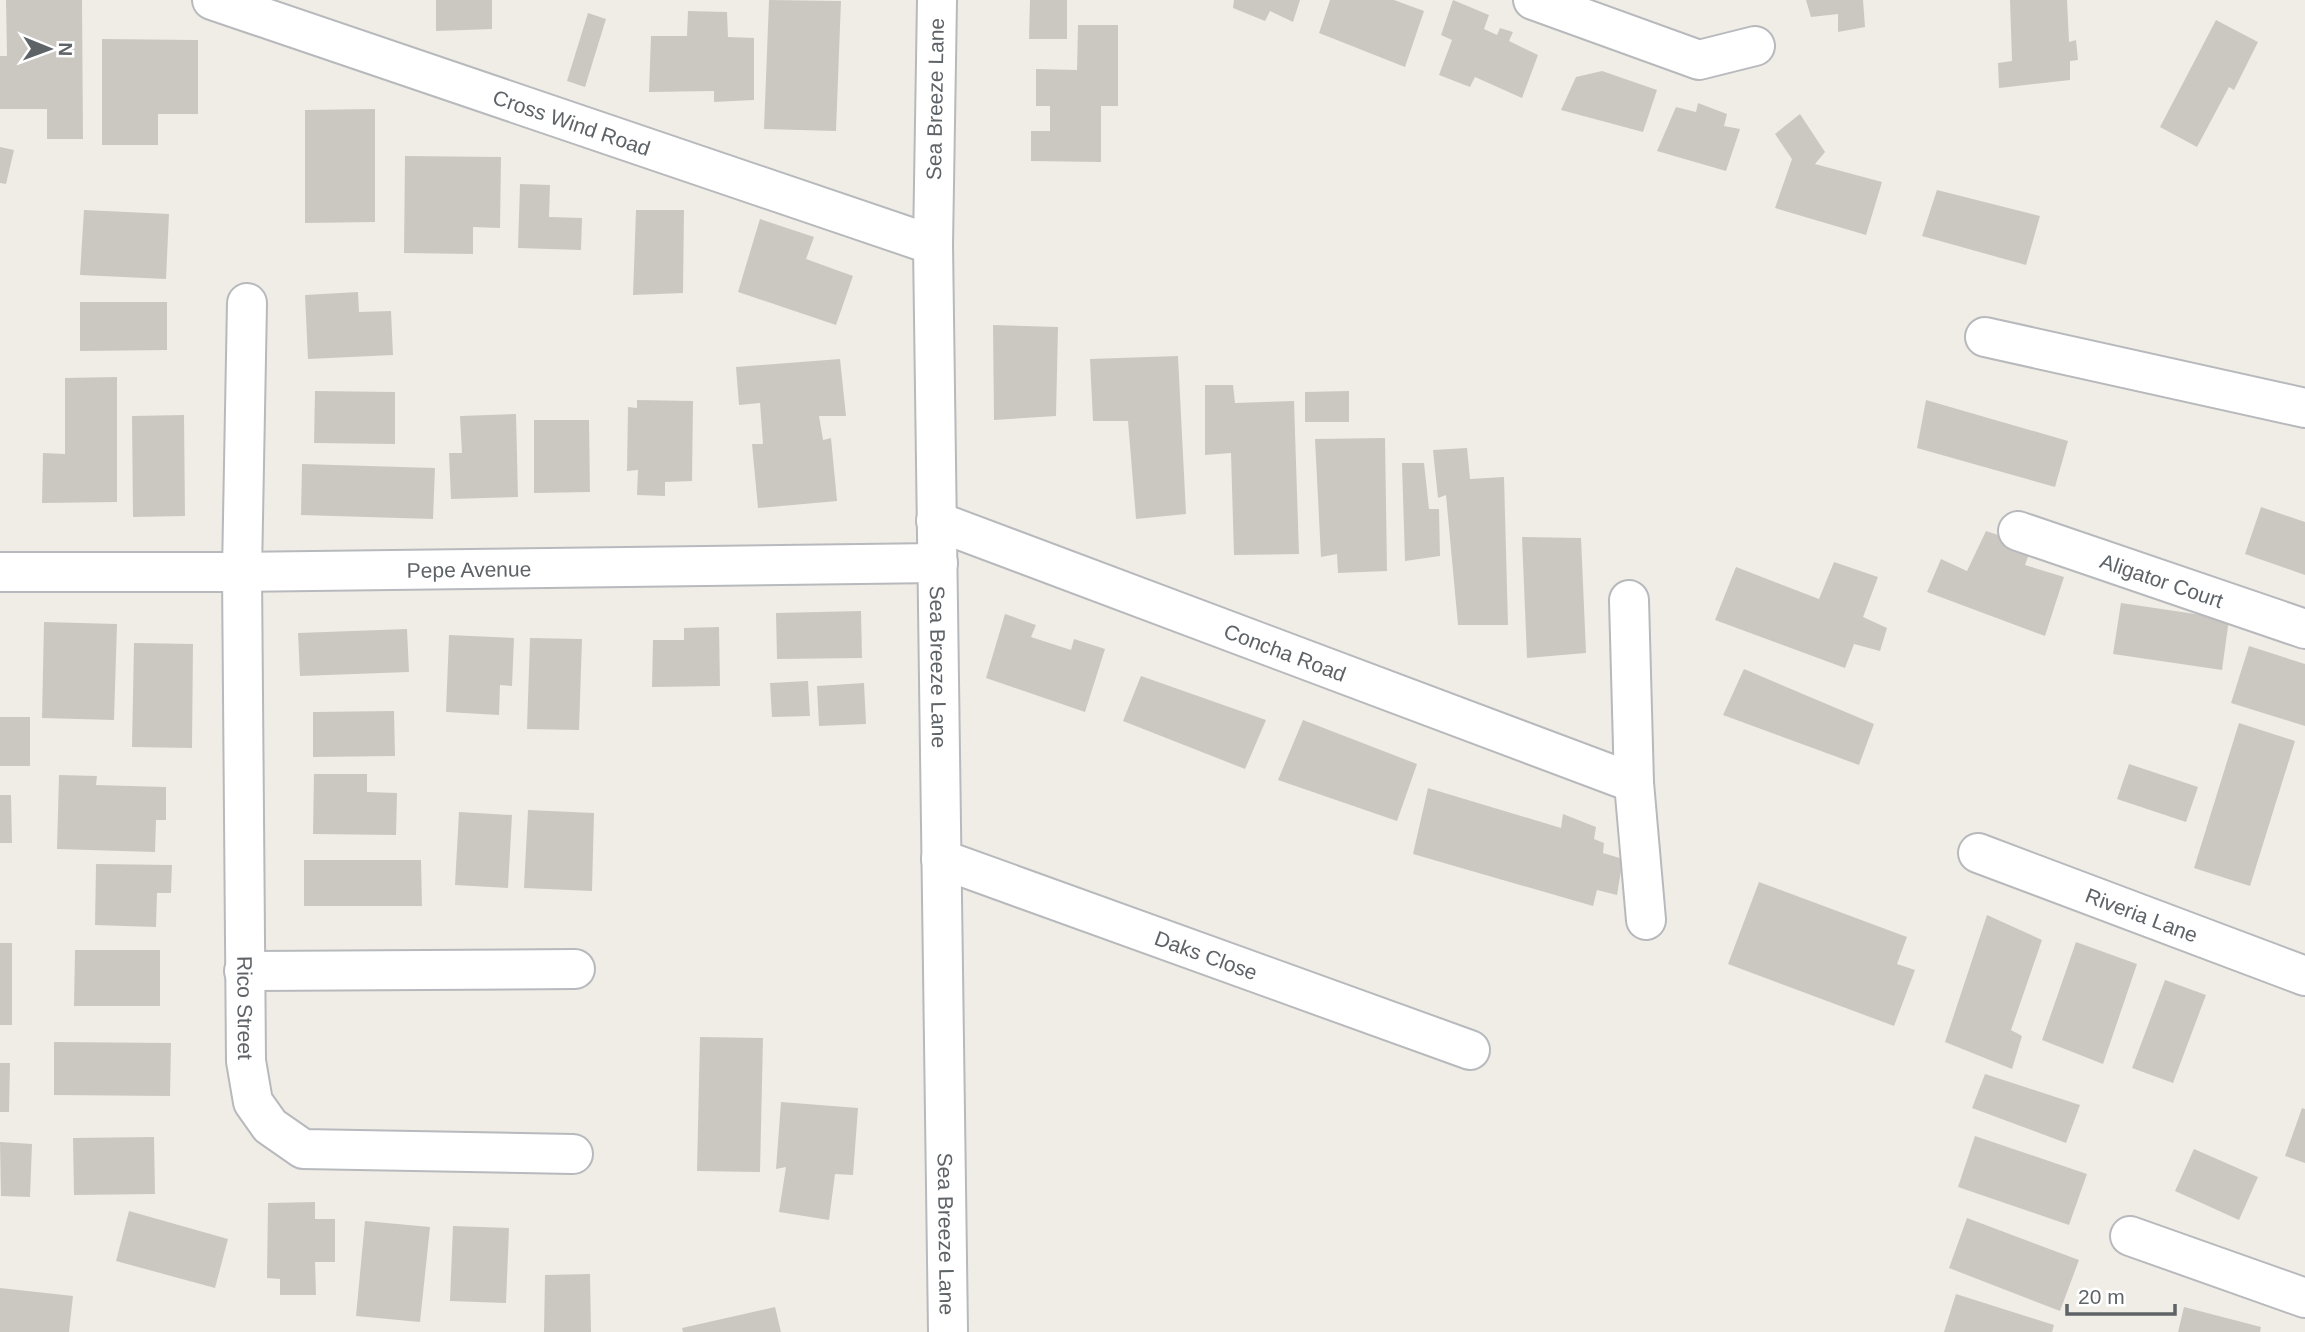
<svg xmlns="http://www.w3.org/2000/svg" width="2305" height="1332" viewBox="0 0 2305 1332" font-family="Helvetica,sans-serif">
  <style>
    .building { fill: #cbc8c2 }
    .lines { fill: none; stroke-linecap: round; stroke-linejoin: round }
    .minor-casing { stroke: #b7b9bd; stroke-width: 42 }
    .minor { stroke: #fff; stroke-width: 38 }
    .labels { text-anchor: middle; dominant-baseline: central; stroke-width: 5; stroke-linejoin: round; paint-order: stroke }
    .street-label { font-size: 21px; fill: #5e6367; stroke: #fff }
  </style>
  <rect width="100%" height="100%" fill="#f0ede6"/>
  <!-- building -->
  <g class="building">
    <path d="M6,0H82L83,139H47V109H0V56H7Z"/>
    <path d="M436,0H492V29L436,31Z"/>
    <path d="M769,0L841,1L836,131L764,129Z"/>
    <path d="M1030,0H1067V39H1029Z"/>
    <path d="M1234,0H1300L1293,22L1270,11L1265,21L1233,8Z"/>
    <path d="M1330,0H1394L1424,11L1405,67L1319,33Z"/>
    <path d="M1453,0L1489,15L1484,29L1497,35L1500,28L1513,32L1509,41L1538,55L1522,98L1475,77L1470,87L1439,75L1452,40L1441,35Z"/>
    <path d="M1806,0H1863L1865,27L1838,32V14L1811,17Z"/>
    <path d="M2010,0H2067L2069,42L2076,40L2078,60L2070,61V80L1999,88L1998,63L2012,61Z"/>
    <path d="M688,11L727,12L728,37L754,38V100L714,102V91L649,92L651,36H687Z"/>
    <path d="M588,13L606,19L585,87L567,81Z"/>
    <path d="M2216,20L2258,42L2234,90L2229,87L2197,147L2160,127Z"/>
    <path d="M1078,25H1118V106H1101V162L1031,161V131H1050V106H1036V69L1077,70Z"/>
    <path d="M102,39L198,40V114H158V145H102Z"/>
    <path d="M1602,71L1657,90L1643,132L1561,110L1576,77Z"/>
    <path d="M1698,103L1727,114L1724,126L1740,129L1726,171L1657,151L1676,107L1696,112Z"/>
    <path d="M375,109V222L305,223V110Z"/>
    <path d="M1800,114L1825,152L1815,164L1882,182L1866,235L1775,208L1792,159L1775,134Z"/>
    <path d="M0,147L14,150L6,184L0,183Z"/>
    <path d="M405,156L501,157L500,228L473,227V254L404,253Z"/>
    <path d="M520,184L550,185L549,217L582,218L581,250L518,248Z"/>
    <path d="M1937,190L2040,216L2026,265L1922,236Z"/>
    <path d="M84,210L169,214L166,279L80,275Z"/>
    <path d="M636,210H684L683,293L633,295Z"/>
    <path d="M760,219L814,237L806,259L853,276L836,325L738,292Z"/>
    <path d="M358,292L359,312L391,311L393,355L308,359L305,295Z"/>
    <path d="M80,302H167V350L80,351Z"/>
    <path d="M993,325L1058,327L1056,416L994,420Z"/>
    <path d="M1178,356L1186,514L1136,519L1128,421H1093L1090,359Z"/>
    <path d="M840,359L846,416H819L823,440L831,438L837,501L758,508L752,444H763L760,403L739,405L736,367Z"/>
    <path d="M117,377V502L42,503L43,453L65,454V378Z"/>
    <path d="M1205,385H1233L1235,403L1294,401L1299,554L1234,555L1231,453L1205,455Z"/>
    <path d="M315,391L395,392V444L314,443Z"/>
    <path d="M1349,391V422H1305V392Z"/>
    <path d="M637,400L693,401L692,481L665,482V496L637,495L638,470L627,471L628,407L637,408Z"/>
    <path d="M1926,400L2068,441L2055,487L1917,448Z"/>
    <path d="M516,414L518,497L451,499L449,453H462L460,416Z"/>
    <path d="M184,415L185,516L133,517L132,416Z"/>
    <path d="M534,420H589L590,492L534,493Z"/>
    <path d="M1385,438L1387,571L1338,573L1337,554L1321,557L1315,439Z"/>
    <path d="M1467,448L1470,479L1504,477L1508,625H1458L1446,495L1438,498L1433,450Z"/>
    <path d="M1402,463H1424L1429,509H1439L1440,556L1405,561Z"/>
    <path d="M302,464L435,468L433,519L301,515Z"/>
    <path d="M2261,507L2305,522V575L2245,554Z"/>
    <path d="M1986,531L2032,546L2025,565L2064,577L2045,636L1927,592L1941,559L1967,571Z"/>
    <path d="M1522,537L1581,538L1586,653L1527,658Z"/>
    <path d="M1834,562L1878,577L1863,617L1887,628L1880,651L1854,644L1845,668L1715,620L1736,567L1819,599Z"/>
    <path d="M2121,603L2229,619L2222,670L2113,654Z"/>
    <path d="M861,611L862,658L777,659L776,613Z"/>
    <path d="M1005,614L1036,625L1031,637L1071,650L1074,639L1105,649L1085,712L986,678Z"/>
    <path d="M44,622L117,624L114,720L42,718Z"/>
    <path d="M719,627L720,686L652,687L653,640H684V628Z"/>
    <path d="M407,629L409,672L300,676L298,633Z"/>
    <path d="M449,635L514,638L512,686L500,685L499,715L446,712Z"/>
    <path d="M530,638L582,639L579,730L527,729Z"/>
    <path d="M134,643L193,644L192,748L132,747Z"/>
    <path d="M2249,646L2305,664V726L2231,703Z"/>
    <path d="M1744,669L1874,724L1859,765L1723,715Z"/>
    <path d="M1141,676L1266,720L1245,769L1123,721Z"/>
    <path d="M808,681L810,716L772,717L770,683Z"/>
    <path d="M864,683L866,724L819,726L817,686Z"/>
    <path d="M394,711L395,756L313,757V712Z"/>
    <rect x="0" y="717" width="30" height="49"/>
    <path d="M1303,720L1417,764L1397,821L1278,780Z"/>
    <path d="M2239,723L2295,741L2250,886L2194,868Z"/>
    <path d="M2129,764L2198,787L2186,822L2117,799Z"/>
    <path d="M314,774H367V792L397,793L396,835L313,834Z"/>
    <path d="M59,775L97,776L96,785L166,787V820H156L155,852L57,849Z"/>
    <path d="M1428,788L1561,828L1563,814L1596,827L1594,839L1604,843L1603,853L1623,859L1617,895L1597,890L1593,906L1413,854Z"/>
    <path d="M0,795H11L12,843H0Z"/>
    <path d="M528,810L594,813L592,891L524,888Z"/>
    <path d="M459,812L512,815L508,888L455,885Z"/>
    <path d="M304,860H421L422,906H304Z"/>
    <path d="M96,864L172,865L171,893H157L156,927L95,925Z"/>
    <path d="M1759,882L1907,937L1897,964L1915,970L1894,1026L1728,964Z"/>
    <path d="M1987,915L2042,940L2011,1030L2022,1036L2012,1069L1945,1042Z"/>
    <path d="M2076,942L2137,964L2103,1064L2042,1040Z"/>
    <rect x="0" y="943" width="12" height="82"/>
    <path d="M75,950H160V1006H74Z"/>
    <path d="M2165,980L2206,995L2173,1083L2132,1068Z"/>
    <path d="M700,1037L763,1038L760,1172L697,1171Z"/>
    <path d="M54,1042L171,1043L170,1096L54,1095Z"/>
    <path d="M0,1063H10L9,1112H0Z"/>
    <path d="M1985,1074L2080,1105L2066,1143L1972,1108Z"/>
    <path d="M781,1102L858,1108L853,1175L835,1174L829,1220L779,1212L786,1167L776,1169Z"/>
    <path d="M2302,1108L2305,1109V1163L2285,1156Z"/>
    <path d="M1975,1136L2087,1174L2069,1225L1958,1187Z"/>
    <path d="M154,1137L155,1194L74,1195L73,1138Z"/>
    <path d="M0,1142L32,1144L30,1197L1,1196Z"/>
    <path d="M2194,1149L2258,1177L2239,1220L2175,1191Z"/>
    <path d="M315,1202V1219H335V1262H315L316,1295H280V1279L267,1278L268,1203Z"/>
    <path d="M129,1211L228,1239L215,1288L116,1261Z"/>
    <path d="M1967,1218L2079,1260L2060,1311L1949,1268Z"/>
    <path d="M365,1221L430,1227L420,1322L356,1316Z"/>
    <path d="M453,1226L509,1228L506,1303L450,1301Z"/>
    <path d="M590,1274L591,1332H544L545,1275Z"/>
    <path d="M0,1288L73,1296L69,1332H0Z"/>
    <path d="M1956,1294L2054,1325L2052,1332H1944Z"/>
    <path d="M775,1307L781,1332H683L682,1328Z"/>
    <path d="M2184,1307L2261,1327L2260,1332H2178Z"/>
  </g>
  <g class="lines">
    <defs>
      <g id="minor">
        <path id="s1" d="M212,0L933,245"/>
        <path id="s2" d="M937,0L933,245L948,1332"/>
        <path d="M1533,0L1699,60L1755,46"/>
        <path id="s3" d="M247,303L242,572L246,1061L253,1102L270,1126L303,1149L573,1154"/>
        <path d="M1985,337L2305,408"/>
        <path id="s4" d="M936,521L1634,783"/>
        <path id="s5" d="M2018,531L2305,629"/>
        <path id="s6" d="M0,572H242L938,563"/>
        <path d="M1629,600L1634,783L1646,920"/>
        <path id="s7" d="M1978,853L2305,976"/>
        <path id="s8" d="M941,859L1470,1050"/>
        <path d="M244,971L575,969"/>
        <path d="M2130,1236L2305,1298"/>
      </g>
    </defs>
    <!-- minor casing -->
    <use href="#minor" class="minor-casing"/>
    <!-- minor -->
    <use href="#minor" class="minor"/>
  </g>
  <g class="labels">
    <!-- street labels -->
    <g class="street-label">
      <text transform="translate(935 99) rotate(-89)">Sea Breeze Lane</text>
      <text stroke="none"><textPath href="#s1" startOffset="380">Cross Wind Road</textPath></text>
      <text stroke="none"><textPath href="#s6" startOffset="469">Pepe Avenue</textPath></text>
      <text stroke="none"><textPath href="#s5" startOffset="152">Aligator Court</textPath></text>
      <text stroke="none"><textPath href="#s4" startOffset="373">Concha Road</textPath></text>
      <text stroke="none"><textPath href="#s2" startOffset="667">Sea Breeze Lane</textPath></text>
      <text stroke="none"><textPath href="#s7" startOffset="175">Riveria Lane</textPath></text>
      <text stroke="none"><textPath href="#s8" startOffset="282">Daks Close</textPath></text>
      <text stroke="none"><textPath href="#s3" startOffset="705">Rico Street</textPath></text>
      <text stroke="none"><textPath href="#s2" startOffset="1234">Sea Breeze Lane</textPath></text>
    </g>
  </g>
  <!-- north arrow -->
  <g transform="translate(49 49) rotate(91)" stroke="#ffffff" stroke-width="5" paint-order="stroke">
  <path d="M0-5L12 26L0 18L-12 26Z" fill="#5e6367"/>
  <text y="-10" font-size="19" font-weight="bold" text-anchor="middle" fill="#5e6367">N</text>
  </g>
  <!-- scale -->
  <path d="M2067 1304v10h108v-10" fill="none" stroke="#5e6367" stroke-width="3.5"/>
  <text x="2078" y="1304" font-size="21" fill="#5e6367" stroke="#ffffff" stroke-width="5" paint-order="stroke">20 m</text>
</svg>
